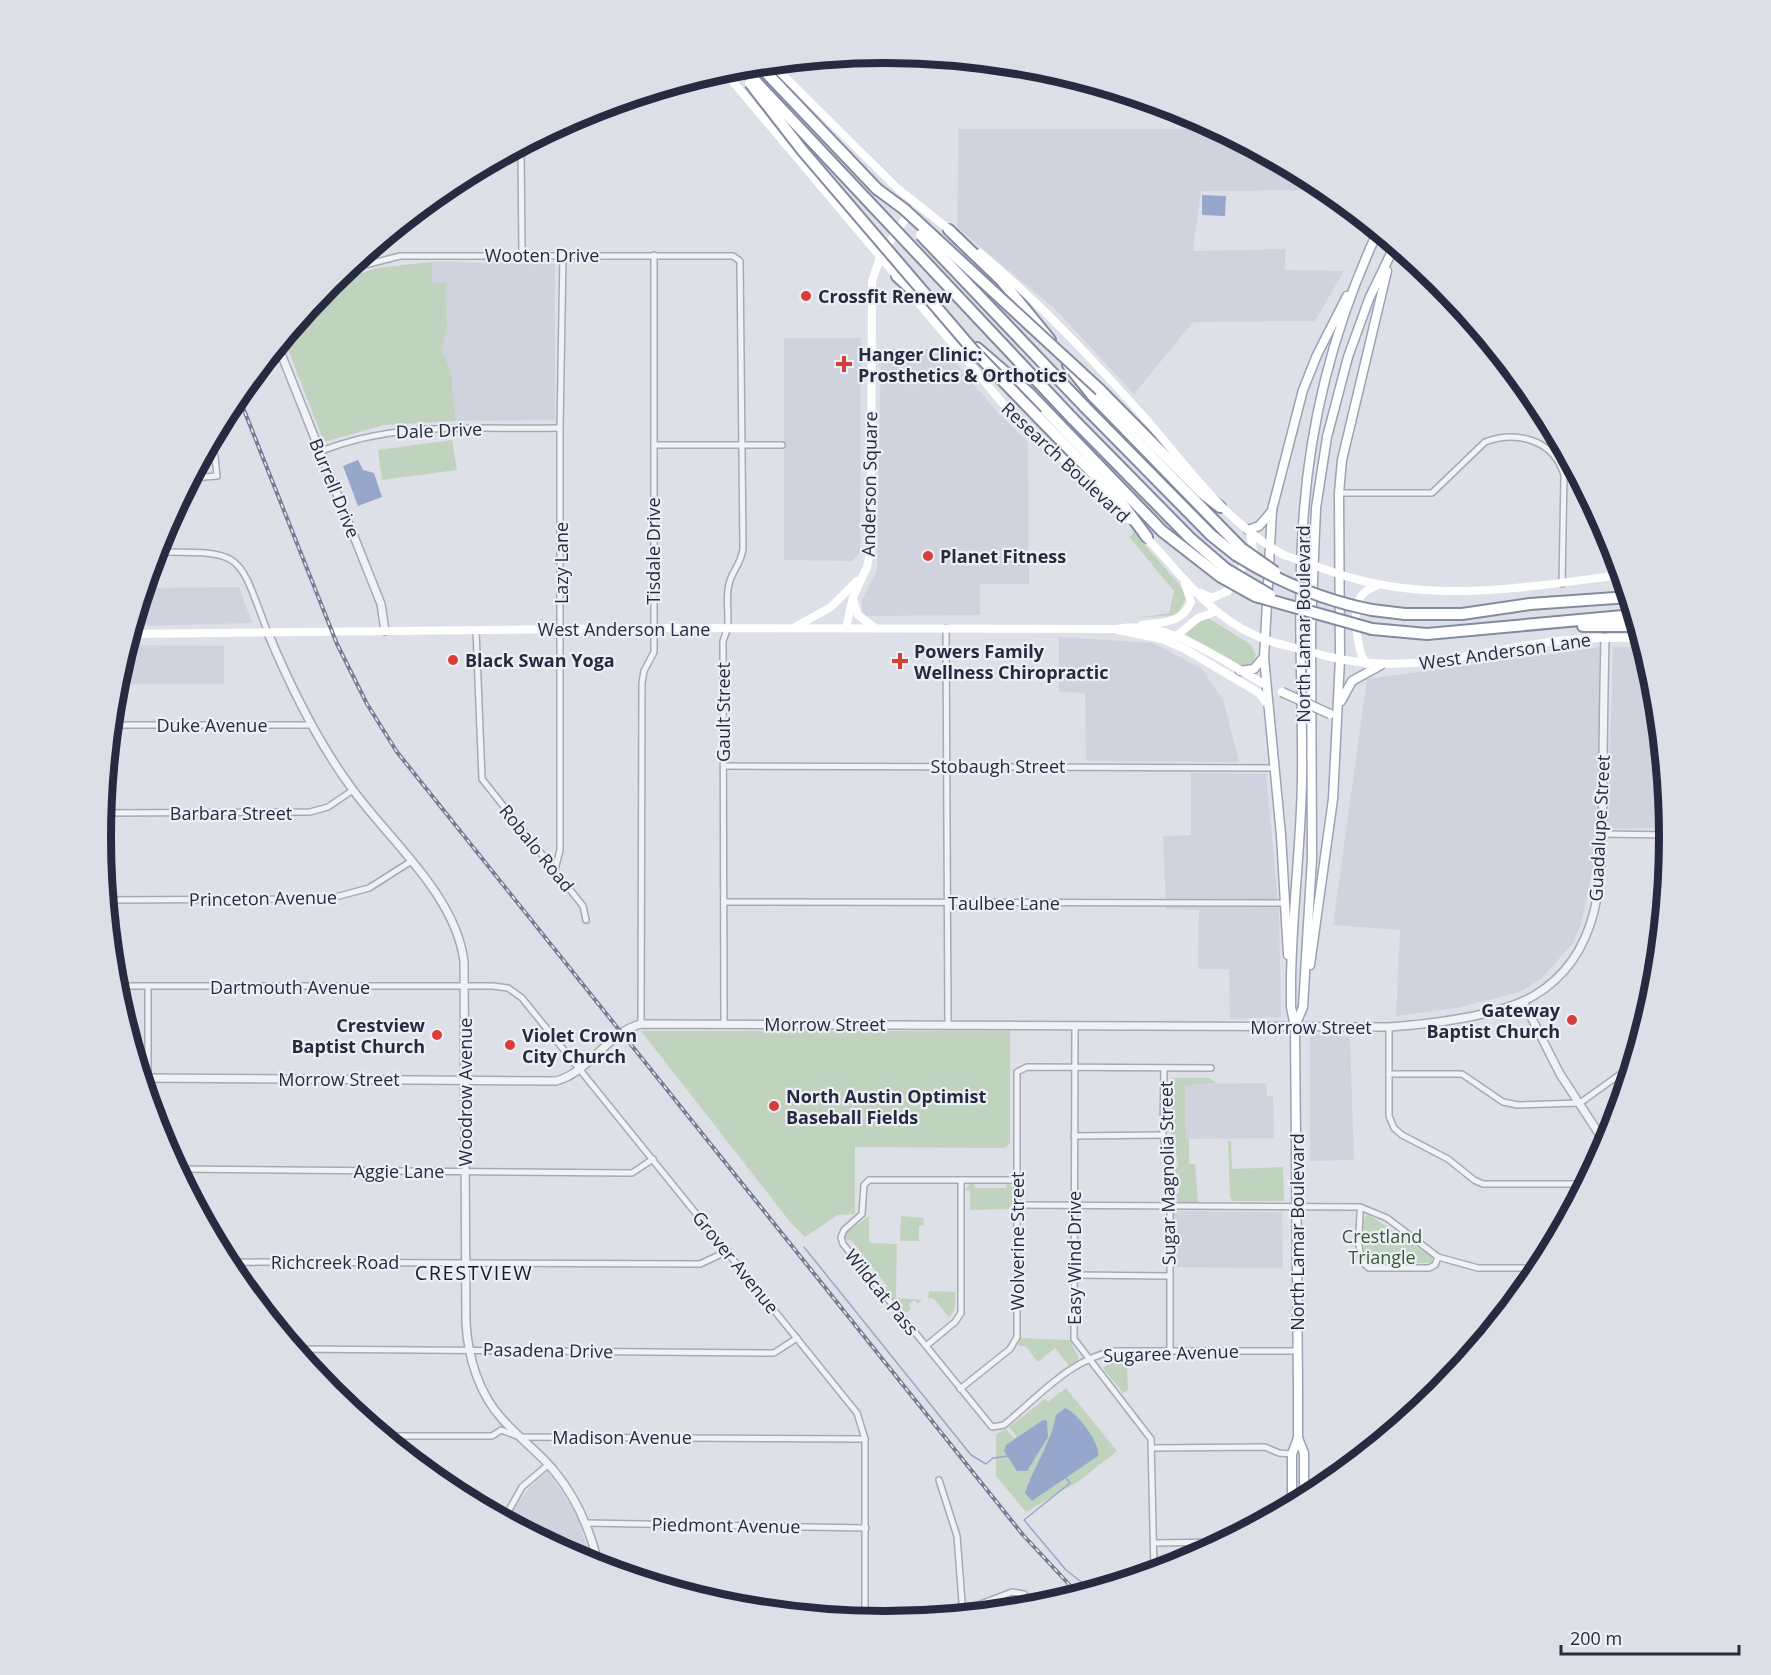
<svg xmlns="http://www.w3.org/2000/svg" width="1771" height="1675" viewBox="0 0 1771 1675" font-family="'Open Sans',sans-serif">
  <style>
    .built { fill: #d0d2dd }
    .green { fill: #c0d3be }
    .water { fill: #96a7cb }
    .lines { fill: none; stroke-linecap: round; stroke-linejoin: round }
    .stream { stroke: #96a7cb; stroke-width: 1.5 }
    .minor-casing { stroke: #a7aab6; stroke-width: 8 }
    .tertiary-casing { stroke: #a7aab6; stroke-width: 10 }
    .primary-casing { stroke: #9ca2b5; stroke-width: 11 }
    .motorway-casing { stroke: #848aa0; stroke-width: 14 }
    .minor { stroke: #f1f2f6; stroke-width: 5 }
    .tertiary { stroke: #f1f2f6; stroke-width: 7 }
    .secondary { stroke: #fff; stroke-width: 8 }
    .primary { stroke: #fff; stroke-width: 8 }
    .motorway { stroke: #fff; stroke-width: 10 }
    .rail-casing { stroke: #767c93; stroke-width: 4 }
    .rail { stroke: #edeff6; stroke-width: 1.5; stroke-dasharray: 4.5; stroke-linecap: butt }
    .primary-bridge-casing { stroke: #9ca2b5; stroke-width: 11; stroke-linecap: butt }
    .motorway-bridge-casing { stroke: #848aa0; stroke-width: 14; stroke-linecap: butt }
    .secondary-bridge { stroke: #fff; stroke-width: 8 }
    .primary-bridge { stroke: #fff; stroke-width: 8 }
    .motorway-bridge { stroke: #fff; stroke-width: 10 }
    .poi-dot { fill: #d63e3a; stroke: #edeff6; stroke-width: 2 }
    .labels { text-anchor: middle; dominant-baseline: central; stroke-width: 4.5; stroke-linejoin: round; paint-order: stroke }
    .street-label { font-size: 18px; fill: #262b40; stroke: #edeff6 }
    .poi-label { font-size: 18px; font-weight: bold; fill: #262b40; stroke: #edeff6; text-anchor: start }
    .park-label { font-size: 18px; fill: #335c33; stroke: #edeff6 }
    .neighbourhood-label { font-size: 20px; letter-spacing: 1.5px; fill: #181c30; stroke: #edeff6 }
    .rim { fill: none; stroke: #262b40; stroke-width: 8 }
  </style>
  <rect width="100%" height="100%" fill="#dee0e8"/>
  <!-- built -->
  <g class="built">
    <path d="M1203,121L1328,190L1201,191L1193,251L1285,249V270L1344,271L1315,321L1193,322L1134,394L1056,310L957,227L959,129H1203Z"/>
    <path d="M432,262L555,264V420L456,421L451,372L442,351L447,329L446,283L432,284Z"/>
    <path d="M784,338H861L860,553L852,561L784,560Z"/>
    <path d="M881,349H944L995,410L1028,442L1029,584H980V615L867,616L862,612V599L877,571Z"/>
    <path d="M239,587L252,623L133,626L145,588Z"/>
    <path d="M1059,637L1153,643L1202,669L1223,700L1239,762L1086,761L1085,693L1059,692Z"/>
    <path d="M127,645L224,646V684H116Z"/>
    <path d="M1600,647L1597,850L1581,924L1573,943L1541,979L1520,992L1456,1008L1396,1016L1400,930L1333,925L1367,679Z"/>
    <path d="M1613,647H1644L1655,685L1670,828L1611,829L1608,822Z"/>
    <path d="M1191,773L1266,774L1279,912L1281,1017L1230,1019L1229,969H1198L1199,910L1166,909L1163,836L1191,835Z"/>
    <path d="M1310,1034L1350,1037L1354,1160L1310,1161Z"/>
    <path d="M1267,1083V1096H1273L1274,1138L1186,1139L1185,1084Z"/>
    <path d="M1173,1211L1282,1212L1283,1268L1173,1267Z"/>
    <path d="M548,1471L576,1513L593,1565L508,1522L518,1502L532,1485Z"/>
  </g>
  <!-- green -->
  <g class="green">
    <path d="M432,262V283H446L447,329L442,351L451,372L456,421L384,425L324,442L284,339L328,285L376,268Z"/>
    <path d="M452,440L457,470L382,480L378,450Z"/>
    <path d="M1131,531L1134,532L1182,588L1186,599L1176,615L1136,618L1169,613L1174,591L1129,537L1133,534Z"/>
    <path d="M1208,618L1250,644L1256,655L1252,664L1243,668L1185,634L1203,619Z"/>
    <path d="M641,1031H1010V1143L1005,1148L855,1147V1214L838,1215L805,1237L791,1223Z"/>
    <path d="M1170,1078H1209L1217,1083L1185,1085L1186,1139H1189V1164H1195L1198,1202H1178L1174,1196V1193H1179V1174L1174,1173V1168L1178,1167L1175,1147L1171,1148L1169,1141L1171,1140Z"/>
    <path d="M1228,1141H1231L1232,1169L1283,1167L1284,1201H1233L1230,1198Z"/>
    <path d="M971,1183L974,1184L975,1188H1006V1184H1010L1013,1189V1209L970,1210V1191L965,1190Z"/>
    <path d="M1368,1214L1432,1257V1263H1369L1364,1256L1363,1219Z"/>
    <path d="M869,1216V1243L897,1244L896,1298L922,1300L918,1304L914,1300L909,1305L911,1309L907,1312H902L883,1288L888,1287L852,1241L845,1239L846,1233Z"/>
    <path d="M901,1216L923,1218L924,1225L919,1226V1241H900Z"/>
    <path d="M929,1291L955,1292C955,1302 957,1311 949,1317L934,1299L928,1298Z"/>
    <path d="M1020,1338L1070,1340L1079,1358L1070,1367L1055,1348L1038,1362L1026,1347L1018,1345Z"/>
    <path d="M1113,1359H1127L1128,1390L1123,1393L1103,1368Z"/>
    <path d="M1066,1388L1117,1451L1079,1481L1026,1512L996,1476V1434L1006,1429L1015,1439L1016,1436L1009,1427L1045,1399L1048,1402Z"/>
  </g>
  <!-- water -->
  <g class="water">
    <path d="M1202,195L1226,196L1225,216L1202,215Z"/>
    <path d="M358,460L363,470L374,473L382,497L358,506L343,466Z"/>
    <path d="M1065,1408C1077,1412 1101,1444 1098,1456L1032,1501L1025,1493C1034,1466 1051,1443 1056,1415Z"/>
    <path d="M1043,1420L1047,1421L1048,1437L1027,1471H1017L1004,1451L1006,1445Z"/>
  </g>
  <g class="lines">
    <!-- stream -->
    <g class="stream">
      <path d="M804,1247L971,1455L986,1464L993,1458L1008,1456"/>
      <path d="M1066,1478L1070,1483L1024,1520L1066,1570L1093,1591"/>
    </g>
    <defs>
      <g id="minor">
        <path d="M521,147L522,255"/>
        <path d="M508,154L521,153"/>
        <path d="M345,270L400,256H733L740,261L743,549C741,564 732,571 729,584C724,605 733,620 723,641L724,1024"/>
        <path d="M654,445H782"/>
        <path d="M321,451C401,420 476,430 560,428"/>
        <path d="M192,478L217,476L215,457L210,444"/>
        <path d="M1339,493H1432L1485,442C1517,430 1554,440 1564,475L1562,584"/>
        <path d="M156,552C245,552 237,551 268,633"/>
        <path d="M946,628L948,1025"/>
        <path d="M476,630L482,779L583,906L586,920"/>
        <path d="M112,725H312"/>
        <path d="M724,766L1273,768"/>
        <path d="M103,813L310,812L328,807L353,790"/>
        <path d="M1602,834L1670,835"/>
        <path d="M555,870L560,850V428L563,255"/>
        <path d="M107,900L328,899L369,888L410,862"/>
        <path d="M724,902L1284,903"/>
        <path d="M115,986H493L508,988L522,998L857,1413L865,1439V1620"/>
        <path d="M148,988V1098"/>
        <path d="M641,1024L642,683L644,671L654,652V255"/>
        <path d="M1075,1026L1074,1339L1151,1439L1154,1572"/>
        <path d="M1389,1027V1116L1394,1128L1402,1135L1448,1159L1474,1180L1483,1184H1586"/>
        <path d="M1164,1068L1163,1135L1170,1171V1351"/>
        <path d="M1389,1074H1462L1503,1102L1518,1105L1580,1103L1633,1065"/>
        <path d="M1074,1136L1163,1135"/>
        <path d="M177,1169L632,1173L653,1159"/>
        <path d="M1017,1180H869L864,1185L862,1214L844,1230L841,1237L843,1244L992,1427L1004,1425C1037,1398 1072,1357 1116,1351H1298"/>
        <path d="M1017,1205L1360,1207L1387,1218L1438,1257"/>
        <path d="M1360,1207C1361,1224 1353,1258 1369,1268H1429L1435,1265L1438,1257L1478,1268H1541"/>
        <path d="M226,1262L700,1264L728,1251"/>
        <path d="M1526,1268V1288"/>
        <path d="M1074,1275L1169,1276"/>
        <path d="M926,1346L955,1322L961,1313V1180"/>
        <path d="M294,1349L774,1353L797,1338"/>
        <path d="M960,1389L1010,1349L1017,1337V1072L1027,1067L1211,1068"/>
        <path d="M383,1436H492L501,1430L520,1437L865,1439"/>
        <path d="M1153,1448L1265,1447L1279,1453L1292,1454"/>
        <path d="M939,1480L957,1536L963,1615"/>
        <path d="M504,1519L522,1487L549,1464"/>
        <path d="M586,1523L866,1528"/>
        <path d="M1154,1543L1224,1542"/>
        <path d="M768,1611L936,1612L978,1605L1012,1592L1024,1594L1036,1608"/>
      </g>
      <g id="tertiary">
        <path d="M278,346L381,604L385,631"/>
        <path d="M268,633C291,688 318,743 353,790C392,843 455,895 464,961L466,1323C468,1358 479,1394 503,1420C519,1438 540,1453 555,1472C578,1500 591,1532 599,1567"/>
        <path d="M1523,1001L1560,1074L1607,1146"/>
        <path d="M142,1078L556,1081C590,1072 608,1032 641,1024L1389,1027C1430,1024 1500,1016 1535,995C1611,949 1601,856 1603,780C1603,733 1604,686 1605,638"/>
      </g>
      <g id="primary">
        <path d="M1248,530L1259,526L1272,511"/>
        <path d="M1240,671L1254,669L1263,658"/>
        <path d="M1341,701L1352,681L1381,665"/>
        <path d="M1288,955L1281,835L1264,658L1272,510L1303,390L1317,355L1347,296"/>
        <path d="M1310,965L1333,799L1340,659L1339,493L1342,460L1387,271"/>
        <path d="M1295,1026L1303,1007L1312,858L1311,628L1316,508L1327,437L1348,357L1369,299L1395,245"/>
        <path d="M1298,1438L1304,1453V1499"/>
        <path d="M1292,1506V1454L1298,1438V1391L1295,1027L1291,1007V979C1292,912 1301,846 1302,779C1303,695 1297,609 1303,525C1309,424 1335,323 1378,231"/>
      </g>
      <g id="motorway">
        <path d="M759,65L877,189"/>
        <path d="M949,230L1002,281L1050,340"/>
        <path d="M897,276L934,310"/>
        <path d="M977,348L1029,393L1162,531L1221,577"/>
        <path d="M1068,365L1092,395L1241,548"/>
        <path d="M1100,390L1202,493L1220,507"/>
        <path d="M1084,406L1211,535L1236,555"/>
        <path d="M1037,416L1120,501L1147,537"/>
        <path d="M1072,418L1190,538L1226,569"/>
        <path d="M1372,610L1405,614H1462L1530,604L1629,597"/>
        <path d="M1583,626H1638"/>
        <path d="M1372,629L1427,634L1634,615"/>
      </g>
    </defs>
    <!-- minor casing -->
    <use href="#minor" class="minor-casing"/>
    <!-- tertiary casing -->
    <use href="#tertiary" class="tertiary-casing"/>
    <!-- primary casing -->
    <use href="#primary" class="primary-casing"/>
    <!-- motorway casing -->
    <use href="#motorway" class="motorway-casing"/>
    <!-- minor -->
    <use href="#minor" class="minor"/>
    <!-- tertiary -->
    <use href="#tertiary" class="tertiary"/>
    <!-- secondary -->
    <g class="secondary">
      <path d="M772,64L897,188L951,231"/>
      <path d="M723,70L900,280"/>
      <path d="M980,253C1040,303 1093,360 1145,418C1188,467 1226,523 1284,555"/>
      <path d="M911,294L1004,405L1130,520"/>
      <path d="M1144,535C1188,581 1218,630 1284,645"/>
      <path d="M1330,571C1427,606 1524,587 1622,575"/>
      <path d="M1201,593L1212,598L1228,591L1253,550L1250,532"/>
      <path d="M853,599L858,615L874,627"/>
      <path d="M1142,625C1162,622 1182,624 1191,602L1185,584"/>
      <path d="M795,627L831,607L857,581"/>
      <path d="M846,628L853,597L867,567L871,547L872,281L881,255L911,210"/>
      <path d="M1118,630L1162,639L1185,649L1259,693L1268,705"/>
      <path d="M131,634L653,628L1117,629C1168,618 1223,662 1266,685"/>
      <path d="M1175,637L1198,618L1215,612"/>
      <path d="M1330,657C1408,675 1472,653 1549,642C1579,638 1611,637 1641,638"/>
      <path d="M1366,664C1357,650 1351,608 1362,595C1366,590 1373,587 1378,585"/>
    </g>
    <!-- primary -->
    <use href="#primary" class="primary"/>
    <!-- motorway -->
    <use href="#motorway" class="motorway"/>
    <defs>
      <path id="rail" d="M238,395L337,644L367,704L397,752L1023,1535L1079,1595"/>
    </defs>
    <!-- rail casing -->
    <use href="#rail" class="rail-casing"/>
    <!-- rail -->
    <use href="#rail" class="rail"/>
    <defs>
      <path id="primary-bridge" d="M1282,692L1330,714"/>
      <g id="motorway-bridge">
        <path d="M742,67L1072,418"/>
        <path d="M750,83L802,150L973,350L1037,416"/>
        <path d="M877,189L904,209L1100,390"/>
        <path d="M921,235L1084,406"/>
        <path d="M1241,548L1275,572"/>
        <path d="M1236,555C1279,582 1322,600 1372,610"/>
        <path d="M1226,569L1270,595"/>
        <path d="M1221,577L1255,596L1372,629"/>
      </g>
    </defs>
    <!-- primary-bridge casing -->
    <use href="#primary-bridge" class="primary-bridge-casing"/>
    <!-- motorway-bridge casing -->
    <use href="#motorway-bridge" class="motorway-bridge-casing"/>
    <!-- secondary-bridge -->
    <g class="secondary-bridge">
      <path d="M1284,555L1330,571"/>
      <path d="M1284,645L1330,657"/>
    </g>
    <!-- primary-bridge -->
    <use href="#primary-bridge" class="primary-bridge"/>
    <!-- motorway-bridge -->
    <use href="#motorway-bridge" class="motorway-bridge"/>
  </g>
  <!-- markers -->
  <g class="poi-dot">
    <circle cx="806" cy="296" r="6"/>
    <path d="M841 355h6v6h6v6h-6v6h-6v-6h-6v-6h6z"/>
    <circle cx="928" cy="556" r="6"/>
    <circle cx="453" cy="660" r="6"/>
    <path d="M897 652h6v6h6v6h-6v6h-6v-6h-6v-6h6z"/>
    <circle cx="1572" cy="1020" r="6"/>
    <circle cx="437" cy="1035" r="6"/>
    <circle cx="510" cy="1045" r="6"/>
    <circle cx="774" cy="1106" r="6"/>
  </g>
  <g class="labels">
    <!-- street labels -->
    <g class="street-label">
      <text x="542" y="255">Wooten Drive</text>
      <text transform="translate(439 430) rotate(-2)">Dale Drive</text>
      <text transform="translate(1066 462) rotate(43)">Research Boulevard</text>
      <text transform="translate(869 484) rotate(-89)">Anderson Square</text>
      <text transform="translate(335 488) rotate(68)">Burrell Drive</text>
      <text transform="translate(653 551) rotate(-90)">Tisdale Drive</text>
      <text transform="translate(561 563) rotate(-90)">Lazy Lane</text>
      <text transform="translate(1303 624) rotate(-90)">North Lamar Boulevard</text>
      <text x="624" y="629">West Anderson Lane</text>
      <text transform="translate(1505 651) rotate(-8)">West Anderson Lane</text>
      <text transform="translate(723 712) rotate(-90)">Gault Street</text>
      <text x="212" y="725">Duke Avenue</text>
      <text x="998" y="766">Stobaugh Street</text>
      <text x="231" y="813">Barbara Street</text>
      <text transform="translate(1599 828) rotate(-87)">Guadalupe Street</text>
      <text transform="translate(537 848) rotate(51)">Robalo Road</text>
      <text transform="translate(263 898) rotate(-1)">Princeton Avenue</text>
      <text x="1004" y="903">Taulbee Lane</text>
      <text x="290" y="987">Dartmouth Avenue</text>
      <text x="825" y="1024">Morrow Street</text>
      <text x="1311" y="1027">Morrow Street</text>
      <text x="339" y="1079">Morrow Street</text>
      <text transform="translate(465 1092) rotate(-90)">Woodrow Avenue</text>
      <text x="399" y="1171">Aggie Lane</text>
      <text transform="translate(1167 1173) rotate(-91)">Sugar Magnolia Street</text>
      <text transform="translate(1297 1232) rotate(-90)">North Lamar Boulevard</text>
      <text transform="translate(1017 1241) rotate(-90)">Wolverine Street</text>
      <text transform="translate(1074 1258) rotate(-90)">Easy Wind Drive</text>
      <text x="335" y="1262">Richcreek Road</text>
      <text transform="translate(736 1262) rotate(51)">Grover Avenue</text>
      <text transform="translate(882 1292) rotate(51)">Wildcat Pass</text>
      <text transform="translate(548 1350) rotate(1)">Pasadena Drive</text>
      <text transform="translate(1171 1353) rotate(-2)">Sugaree Avenue</text>
      <text x="622" y="1437">Madison Avenue</text>
      <text transform="translate(726 1525) rotate(1)">Piedmont Avenue</text>
    </g>
    <!-- poi labels -->
    <g class="poi-label">
      <text x="818" y="296">Crossfit Renew</text>
      <text x="858" y="354">Hanger Clinic:<tspan x="858" dy="21">Prosthetics &amp; Orthotics</tspan></text>
      <text x="940" y="556">Planet Fitness</text>
      <text x="914" y="651">Powers Family<tspan x="914" dy="21">Wellness Chiropractic</tspan></text>
      <text x="465" y="660">Black Swan Yoga</text>
      <text x="1560" y="1010" text-anchor="end">Gateway<tspan x="1560" dy="21">Baptist Church</tspan></text>
      <text x="425" y="1025" text-anchor="end">Crestview<tspan x="425" dy="21">Baptist Church</tspan></text>
      <text x="522" y="1035">Violet Crown<tspan x="522" dy="21">City Church</tspan></text>
      <text x="786" y="1096">North Austin Optimist<tspan x="786" dy="21">Baseball Fields</tspan></text>
    </g>
    <!-- park labels -->
    <g class="park-label">
      <text x="1382" y="1236">Crestland<tspan x="1382" dy="21">Triangle</tspan></text>
    </g>
    <!-- neighbourhood labels -->
    <g class="neighbourhood-label">
      <text x="474" y="1272">CRESTVIEW</text>
    </g>
  </g>
  <!-- crop -->
  <path d="M0 0H1771V1675H0ZM111 837a774 774 0 1 1 1548 0a774 774 0 1 1-1548 0Z" fill="#dddfe7" fill-rule="evenodd"/>
  <path class="rim" d="M111 837a774 774 0 1 1 1548 0a774 774 0 1 1-1548 0Z"/>
  <!-- scale -->
  <path d="M1561 1645v9h178v-9" fill="none" stroke="#262b40" stroke-width="3"/>
  <text x="1570" y="1645" font-size="18" fill="#262b40" stroke="#edeff6" stroke-width="4.5" paint-order="stroke">200 m</text>
</svg>
